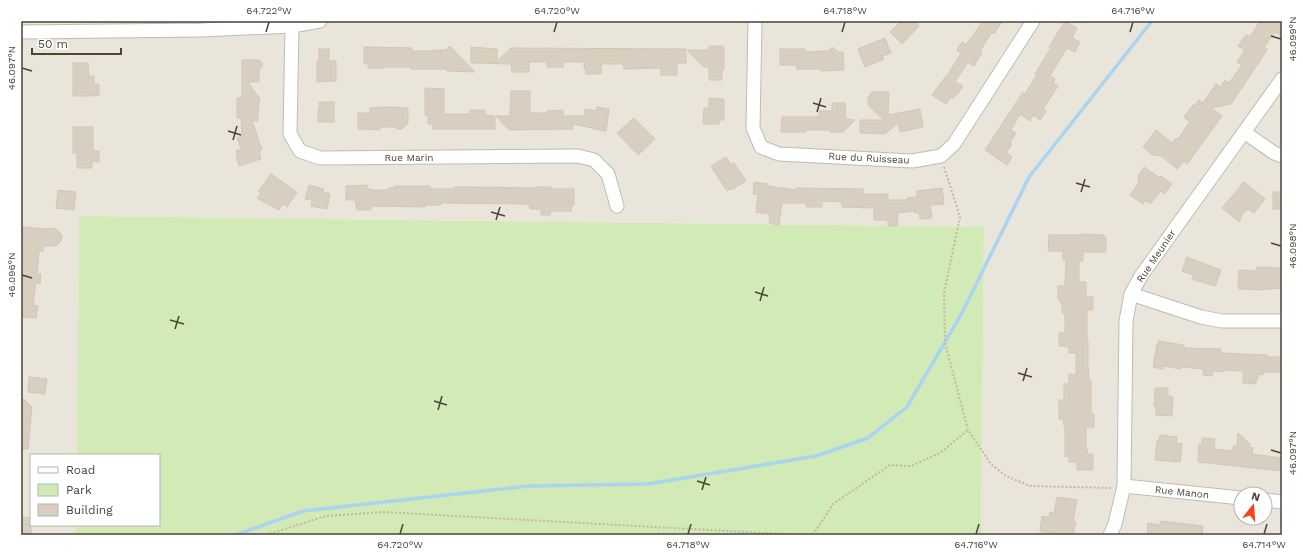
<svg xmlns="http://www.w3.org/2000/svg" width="1303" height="556" viewBox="0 0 1303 556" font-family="'Work Sans',sans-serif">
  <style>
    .residential { fill: #eae5da; fill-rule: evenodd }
    .green { fill: #d2eab5 }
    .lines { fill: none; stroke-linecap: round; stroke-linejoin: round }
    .stream { stroke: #a9d4f2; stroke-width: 3.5 }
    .building { fill: #d8cfc1; stroke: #d3c7b4 }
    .minor-casing { stroke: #c2bbae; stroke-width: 15 }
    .path { stroke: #c4b79f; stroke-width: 2; stroke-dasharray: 2 2; stroke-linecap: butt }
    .minor { stroke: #fff; stroke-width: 13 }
    .ticks { fill: none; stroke: #4b4439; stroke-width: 1.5 }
    .labels { text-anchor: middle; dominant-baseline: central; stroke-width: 3; stroke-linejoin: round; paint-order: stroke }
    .street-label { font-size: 10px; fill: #4b4439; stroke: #fff }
    .neatline { fill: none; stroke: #4b4439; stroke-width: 1.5 }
    .ticks-label { font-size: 10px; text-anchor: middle; fill: #4b4439 }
  </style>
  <rect width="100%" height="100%" fill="#f6f3ec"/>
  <!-- residential -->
  <path class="residential" d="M21,21H1282V535H981L984,227L79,216L77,455H31V525H76V535H21ZM1241,494H1265V518H1241Z"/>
  <!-- green -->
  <path class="green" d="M79,216L984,227L981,535H76V525H159V455H77Z"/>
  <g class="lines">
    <!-- stream -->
    <path class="stream" d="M235,535L303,511L529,486L648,484L816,456L868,438L907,407L962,313L1029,177L1152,21"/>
  </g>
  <!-- building -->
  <g class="building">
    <path d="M901,21H914L919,26L902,44L890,32Z"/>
    <path d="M983,21H1002L994,34L992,32L980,51L982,52L974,66L968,62L955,82L963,86L957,95L956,94L953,98L950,97L946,104L932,95L946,76H947L961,53L957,50L962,42L966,45Z"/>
    <path d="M1065,21L1077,28L1072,38L1080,42L1075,52L1067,48L1050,76L1055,79L1053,83L1058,86L1043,109L1046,111L1040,120L1033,115L1030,121L1020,114L1011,130L1016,133L1010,142L1012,144L1006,153L1012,157L1007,165L985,150L1023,92L1025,94L1037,75L1035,74L1051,48L1049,47Z"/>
    <path d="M1260,21H1282V37L1275,32L1264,47L1267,49L1263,56L1231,104L1211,108L1222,116L1187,164L1184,161L1177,169L1161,156L1153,155L1143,147L1156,130L1172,143L1176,138L1178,139L1190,122L1184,117L1193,105L1194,106L1199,100L1203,103L1216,84L1221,87L1225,80L1229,83L1242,65L1237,62L1245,50L1238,46L1246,35L1250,37Z"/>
    <path d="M885,38L891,53L882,56L884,59L865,67L858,49Z"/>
    <path d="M450,46L475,72L447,71V69H411V67H383V68H368V64H364V47L412,48V51H434V50H446Z"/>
    <path d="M709,46H724V70H722V80H709V67H704L687,50H709Z"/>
    <path d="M471,47L497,49V61L511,48L686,49V63H677V75H661V68L624,69L623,64H602L601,74H586V69H584V62H563V67H547V62H529V72H512L511,64L471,63Z"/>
    <path d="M832,47L838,52H843L844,70L821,71V69H797V65H780V49H805V52L828,51Z"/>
    <path d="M319,49H329V61H336V81L317,82V61H319Z"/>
    <path d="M242,60H259L262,63V67L259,69V82H248L260,99L258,109V121H252L262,150L259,151L261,159L239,166L236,155L237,154L236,151L241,149L237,138L242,137L241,118H237V98H241L242,97Z"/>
    <path d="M73,63H88L89,76H94V84H99V95H94V96H73Z"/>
    <path d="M425,88L444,89V114H470V110H485V115L495,116V129H433V124H428V115H425Z"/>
    <path d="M511,91H530V113H548L547,111L563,110V116H584L585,109L597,111V107L609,109L606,131L593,129V128L573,124V129L509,130L496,116H510Z"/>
    <path d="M872,92H889L888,115L920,109L923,127L900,132L898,123L885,134L860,133V120H884L868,105V98Z"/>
    <path d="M709,98L724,99V120H719V124H703L704,108H709Z"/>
    <path d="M319,102H334V122H318V109H319Z"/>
    <path d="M832,103H845L846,119L855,120L843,132H830V130H806V132H781L782,117H819V111H832Z"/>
    <path d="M388,107L408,108V123L402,129H397L395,127H380V130L358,129V113H370V108Z"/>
    <path d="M634,118L655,139L638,155L617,133Z"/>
    <path d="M73,127H93V151H99V162L92,161V168H77V153H73Z"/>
    <path d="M726,157L731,165L734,163L746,181L731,190L730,189L727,191L711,166Z"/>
    <path d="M1144,167L1160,178L1161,176L1172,184L1164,194L1161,191L1150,204L1145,200L1143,204L1130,195L1139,183L1138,176Z"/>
    <path d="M271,174L297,192L287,207L283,204L279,210L257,198L261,193L259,191Z"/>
    <path d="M754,182L768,184V186L796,190V188L863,189V194H888V200H907V198L917,197V191L942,188L944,204L930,205L932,218L920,219L919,213H915L914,211L898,213L897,226H888V220H874V208L842,207V202L822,201V207H806V203H782L779,225L769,223L770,214L756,212L758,195L753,194Z"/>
    <path d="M1244,182L1265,199L1254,213L1248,209L1245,212H1243L1239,222L1222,208Z"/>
    <path d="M309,185L324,189L323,192L330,194L327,209L311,206L312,200L305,199Z"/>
    <path d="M367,185V189H371V190H389V188H394V186H430V189H454V187H472L536,188V187H551V189H574V205H572L571,211H551L550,215H541V209H530L529,204L441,203V205H425V207L371,206V210H357L355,200H346V186Z"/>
    <path d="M58,190L76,192L74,210L56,208Z"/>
    <rect x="1273" y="192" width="9" height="17"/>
    <path d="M23,227L46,229L55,228L62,235L61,241L56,246H43V251H39L37,274H41L40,284L36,283L33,305L38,306L36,318L21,317V270L23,250H21V244Z"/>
    <path d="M1082,234L1104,235V238H1106V252H1083V261H1079V282H1086V297H1093V310H1087V338L1088,339V366L1089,380H1091V414H1094V427H1086V449L1088,450L1087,454H1093V470H1077V462H1069V456L1065,457V426H1064L1063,419H1059V400H1064V384H1069V374L1076,375V353H1069V347L1059,346V333H1065V313H1062V304L1058,298V286H1065L1066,260H1063V251H1048L1049,235H1081Z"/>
    <path d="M1187,257L1221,270L1215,286L1192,279L1193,275L1182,271Z"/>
    <path d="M1257,267L1282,268V288L1258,290L1239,289V287H1238L1239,270L1257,271Z"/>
    <path d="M1158,341L1184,345V348L1221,349L1220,353L1267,355V357H1282V372H1263V375L1258,374V379H1256V384L1243,383V371L1224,370L1223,372L1213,371L1212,376L1203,375V369L1181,367V369L1163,366V369L1153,367L1157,344L1158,345Z"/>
    <path d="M29,377L47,379L45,394L28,392Z"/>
    <path d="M1155,388H1168V396L1173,397L1172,416L1156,415V406H1154Z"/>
    <path d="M21,397L32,407L28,449H21Z"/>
    <path d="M1238,433L1250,444L1249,447L1253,448L1252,454L1282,458V471L1198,462L1199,444H1202V438L1215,439L1214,449L1233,451V446H1237Z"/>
    <path d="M1160,435L1177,437L1176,443L1182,444L1180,462L1155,460L1157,441H1159Z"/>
    <path d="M1057,497L1077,500L1073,522H1076L1073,535H1058L1040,531L1042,516L1049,517L1050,512L1054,513Z"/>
    <path d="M21,517L31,518V534L21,533Z"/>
    <path d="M1161,521L1203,526L1202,535H1147L1148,523L1160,525Z"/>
  </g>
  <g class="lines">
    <defs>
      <g id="minor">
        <path d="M755,21L753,128L761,147L779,154L912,161L941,156L954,144L1033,21"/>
        <path d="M292,26L290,134L300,151L320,158L578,156L594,160L608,174L617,206"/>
        <path d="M21,32L201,30L292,26L320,21"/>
        <path d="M1244,132L1274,153L1282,156"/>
        <path d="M1131,294L1201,317L1222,321H1282"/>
        <path d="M1124,486L1241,498"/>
        <path d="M1265,500L1282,502"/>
        <path d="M1110,535L1115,524L1124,486L1126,321L1131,294L1141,276L1282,79"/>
      </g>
    </defs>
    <!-- minor casing -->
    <use href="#minor" class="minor-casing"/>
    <!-- path -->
    <g class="path">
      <path d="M944,167L960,217L944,293L945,343L968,430L991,464L1006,476L1030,486L1111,488"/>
      <path d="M266,535L326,516L383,512L800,535"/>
      <path d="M813,535L833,504L890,465L911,466L940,453L968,430"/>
    </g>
    <!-- minor -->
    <use href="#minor" class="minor"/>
  </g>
  <!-- ticks -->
  <path class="ticks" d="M266,32L269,22M554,32L557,22M842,32L845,22M1130,32L1133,22M1271,36L1281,39M22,68L32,71M813,103L826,107M817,112L821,98M228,131L241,135M233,140L237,126M1076,183L1090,187M1081,192L1085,179M491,212L505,216M496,220L500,207M1271,243L1281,246M22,275L32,278M755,292L768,296M760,301L764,287M170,320L184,324M175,329L179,316M1018,373L1032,377M1023,381L1027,368M434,401L447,405M438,410L442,396M1271,450L1281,453M697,481L710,485M702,490L706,477M400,534L403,524M688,534L691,524M976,534L979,524M1264,534L1267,524"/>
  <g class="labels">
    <!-- street labels -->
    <g class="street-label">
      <text x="409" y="157">Rue Marin</text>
      <text transform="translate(869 158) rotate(3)">Rue du Ruisseau</text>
      <text transform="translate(1156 256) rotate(-56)">Rue Meunier</text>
      <text transform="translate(1182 492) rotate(6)">Rue Manon</text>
    </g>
  </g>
  <!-- border -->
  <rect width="1303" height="556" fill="none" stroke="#ffffff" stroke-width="44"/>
  <!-- legend -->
  <rect x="30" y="454" width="130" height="72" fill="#ffffff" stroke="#b7b4b0"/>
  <rect x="38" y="467" width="20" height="6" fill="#ffffff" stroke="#b7b4b0"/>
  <text x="66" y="474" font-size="12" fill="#4b4439">Road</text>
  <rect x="38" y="484" width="20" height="12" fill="#d2eab5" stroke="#b7b4b0"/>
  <text x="66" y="494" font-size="12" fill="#4b4439">Park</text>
  <rect x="38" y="504" width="20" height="12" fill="#d8cfc1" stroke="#b7b4b0"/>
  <text x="66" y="514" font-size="12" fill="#4b4439">Building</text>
  <!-- north arrow -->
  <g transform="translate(1253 506) rotate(17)"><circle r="19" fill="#ffffff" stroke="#b7b4b0"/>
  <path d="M0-3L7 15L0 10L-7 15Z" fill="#fc3f1d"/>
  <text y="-6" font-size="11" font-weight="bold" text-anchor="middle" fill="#4b4439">N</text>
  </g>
  <!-- scale -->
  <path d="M32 48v6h89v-6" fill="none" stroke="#4b4439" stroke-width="2"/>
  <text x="38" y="48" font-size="12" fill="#4b4439" stroke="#ffffff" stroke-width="3" paint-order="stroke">50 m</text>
  <rect x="22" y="22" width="1259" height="512" class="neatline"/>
  <g class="ticks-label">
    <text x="269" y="14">64.722°W</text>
    <text x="557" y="14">64.720°W</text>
    <text x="845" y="14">64.718°W</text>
    <text x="1133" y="14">64.716°W</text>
    <text transform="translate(1292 39) rotate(-90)" y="4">46.099°N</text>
    <text transform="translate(11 68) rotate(-90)" y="4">46.097°N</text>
    <text transform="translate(1292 246) rotate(-90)" y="4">46.098°N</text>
    <text transform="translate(11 275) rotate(-90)" y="4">46.096°N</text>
    <text transform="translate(1292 453) rotate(-90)" y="4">46.097°N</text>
    <text x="400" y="548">64.720°W</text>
    <text x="688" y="548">64.718°W</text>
    <text x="976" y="548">64.716°W</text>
    <text x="1264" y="548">64.714°W</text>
  </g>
</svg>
